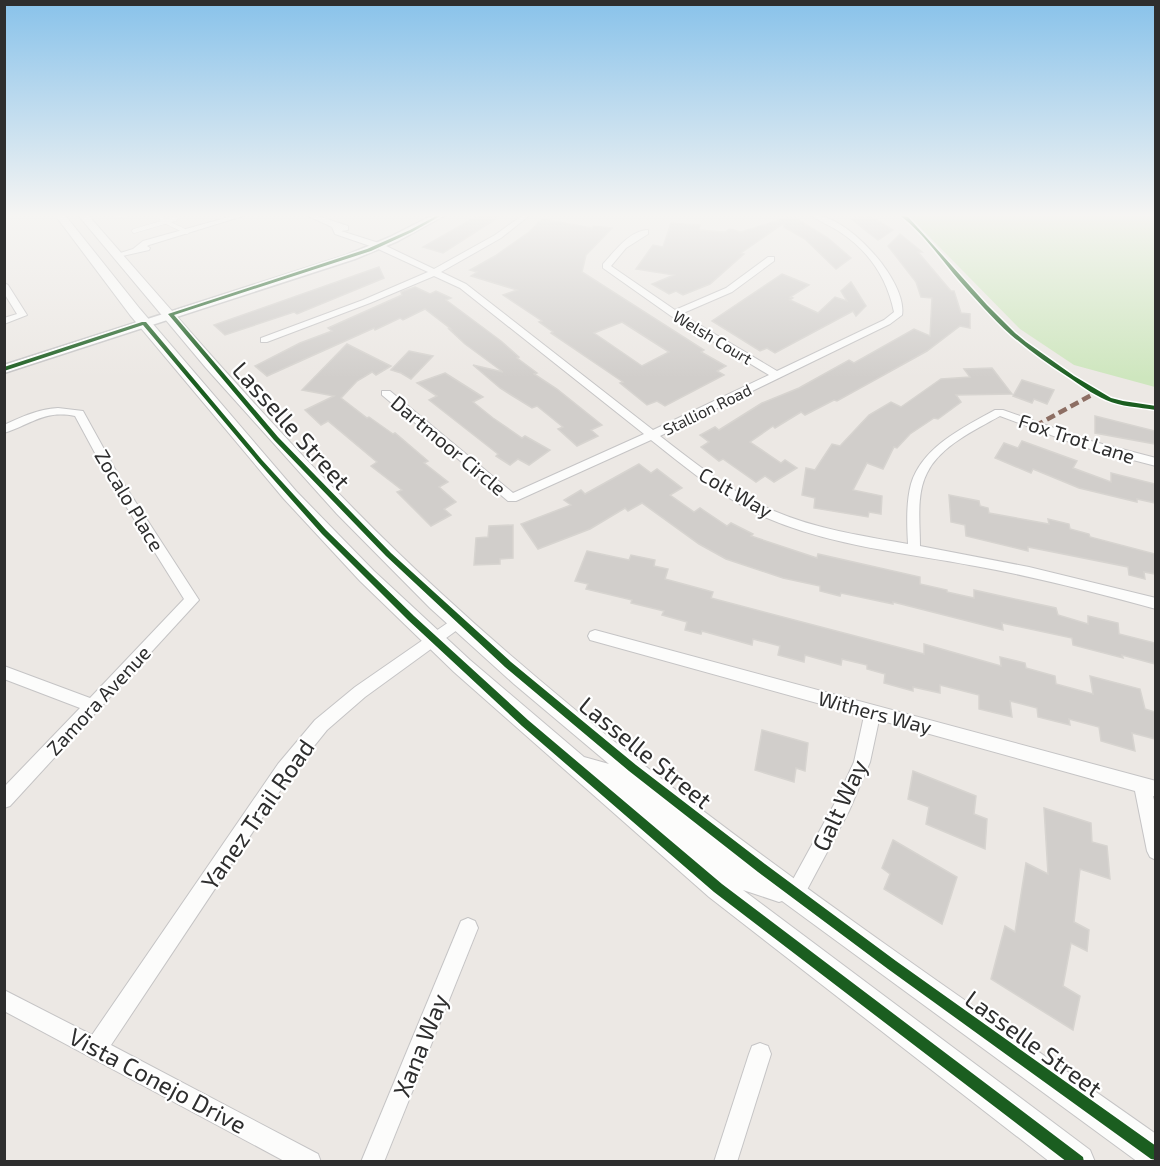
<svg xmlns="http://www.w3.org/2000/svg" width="1160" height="1166" viewBox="0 0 1160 1166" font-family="'Exo 2',sans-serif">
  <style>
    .green { fill: #cee6be }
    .building { fill: #d1cecb; stroke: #d7d4d0; stroke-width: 1.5; fill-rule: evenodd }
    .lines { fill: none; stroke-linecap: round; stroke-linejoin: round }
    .service-casing { stroke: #c5c4c5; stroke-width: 5 }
    .minor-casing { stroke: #c5c4c5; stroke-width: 2 }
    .tertiary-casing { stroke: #c5c4c5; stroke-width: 3 }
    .secondary-casing { stroke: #c5c4c5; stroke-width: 2 }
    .service { stroke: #fcfcfb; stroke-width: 4 }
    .minor { fill: #fcfcfb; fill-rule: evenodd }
    .tertiary { fill: #fcfcfb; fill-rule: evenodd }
    .secondary { fill: #fcfcfb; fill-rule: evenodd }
    .quiet { stroke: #8d6e63; stroke-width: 4.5; stroke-dasharray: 9 4.5; stroke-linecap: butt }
    .cycleway-casing { stroke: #fff; stroke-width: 3 }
    .cycleway { fill: #1b5e20; fill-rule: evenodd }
    .labels { text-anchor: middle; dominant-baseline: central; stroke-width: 4.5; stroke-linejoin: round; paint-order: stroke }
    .far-street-label { font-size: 16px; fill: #2e2e2e; stroke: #fff }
    .street-label { font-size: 20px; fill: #2e2e2e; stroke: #fff }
    .near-street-label { font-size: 24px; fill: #2e2e2e; stroke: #fff }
  </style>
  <rect width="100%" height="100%" fill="#ece8e4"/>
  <!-- green -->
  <path class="green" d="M908,215H1155V387L1074,365L1020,329Z"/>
  <!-- building -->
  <g class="building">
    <path d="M479,215H502L443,253L423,247Z"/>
    <path d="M869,215L893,230L878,240L851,219Z"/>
    <path d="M792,216L828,238L851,258L836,269L805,239L784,227V223L741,253L744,254L710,284L683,295L676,291L669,294L652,284L674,275L636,269L653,245L663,247L671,223L700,225L699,230L725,232L730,229L741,232Z"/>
    <path d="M542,219L592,228L594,226L612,228L586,255L582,272L704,350L701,352L726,366L717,371L724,375L665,406L657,401L647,405L620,383L623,382L551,333L553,332L539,322L542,321L503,295L517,290L471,276L477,272L470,270L495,256L529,232ZM622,322L669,352L642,366L594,333Z"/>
    <path d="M900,234L922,252H918L951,291H954L961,313L970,314V328L960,326L927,351L837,401L834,400L805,415L801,412L775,428L773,426L750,442L781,463L785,460L797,468L774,482L765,476L756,482L723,459L719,461L701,447L709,442L700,435L715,427L719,430L762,403L799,388L849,360L854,363L914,329L930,336L932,298L921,297L916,282L888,246Z"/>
    <path d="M379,267L384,278L297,314L294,312L225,335L214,325Z"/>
    <path d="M782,274L809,285L790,297L793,298L790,300L818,313L835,297L847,301L841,291L851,282L866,306L856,316L853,311L775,353L767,348L760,351L712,321Z"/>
    <path d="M415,287L430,294L436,291L451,298L446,300L501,341L519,357L517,358L537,373L534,374L557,389L602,425L591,430L598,436L577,446L558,429L563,427L537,406L532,408L500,388L473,365L503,372L465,344L449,329H451L425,309L403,320L400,318L375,330L374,328L267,376L255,366L300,343L332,331L328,328L402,295L401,292Z"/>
    <path d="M347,344L391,366L376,375L372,372L357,381L341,398L367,418L369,417L393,434L395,433L428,461L424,463L448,482L439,487L456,502L444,509L451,515L431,526L397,492L402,490L371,466L377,462L328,421L321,425L305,410L334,396L302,390Z"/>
    <path d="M409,351L433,356L411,379L401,373L391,370Z"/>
    <path d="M992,368L1012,394L956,395L961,402L938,419L934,418L910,434L897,448L894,447L883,469L867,463L853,490L882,496L881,514L869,512L868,517L814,508L815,498L802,495L806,468L815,470L832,444L840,446L869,415L891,402L901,407L941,379L970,377L964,369Z"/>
    <path d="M445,373L483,397L473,402L493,418L522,438L525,436L550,450L529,465L518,459L510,465L496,456L498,454L429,400L437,396L417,383Z"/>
    <path d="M1022,380L1054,390L1047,404L1034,399L1032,403L1013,396Z"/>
    <path d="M1095,416L1155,431V444L1095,433Z"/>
    <path d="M1022,441L1077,461L1073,468L1111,482V473L1155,484V503L1137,499V502L1079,488L1033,469L1031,473L995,458L1004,443L1018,448Z"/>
    <path d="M639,464L651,473L657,469L682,488L670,495L694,512L700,508L727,526L731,523L753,534L751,536L817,558L818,554L920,577V584L947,590V592L974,598V590L1056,608L1058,615L1088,624V616L1118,623L1119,634L1155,643V664L1122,655L1123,658L1073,645L1072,638L1002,623L1003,630L893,602V604L841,593L840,596L820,591V586L783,578L726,559L699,544L642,503L628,511L625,508L590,529L538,549L521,524L571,505L564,500L581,490L585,494Z"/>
    <path d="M949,495L979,501L980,506L988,508L989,513L1049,524L1048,519L1069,524L1070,529L1089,534L1090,537L1155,554V574L1144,572L1145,579L1129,575L1128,567L1028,547V551L966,536L965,525L951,522Z"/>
    <path d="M513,525V558L500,559V564L474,565L476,538L488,537L489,526Z"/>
    <path d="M587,551L629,560L631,555L655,560L654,566L668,569L665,579L713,592L711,598L924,654V644L1001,666L1000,657L1025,663L1026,668L1055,676L1056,684L1093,694L1090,676L1140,689L1145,709L1155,712V739L1132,733L1135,751L1101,741L1099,727L1069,719L1070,725L1038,717L1037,708L1010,701L1012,717L979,709V695L940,685V693L913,687V691L884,683L885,674L867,669V665L842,659L841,665L805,655L804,662L778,655L780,646L753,639L752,645L702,631L701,634L685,630L687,622L662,615L664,611L631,603L632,600L586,589L588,584L575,581Z"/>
    <path d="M762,730L808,743L805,771L796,768L794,782L755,770Z"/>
    <path d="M913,771L976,796L974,814L987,819L985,849L926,824L929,807L908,799Z"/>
    <path d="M1044,808L1091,823L1092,842L1107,846L1110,879L1080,869L1074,922L1089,930L1087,951L1071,943L1063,986L1080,996L1073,1030L991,979L1005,926L1015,932L1026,863L1048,874Z"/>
    <path d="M893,840L957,877L942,924L884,889L890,874L882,868Z"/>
  </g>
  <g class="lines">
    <defs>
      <g id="service">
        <path d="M162,215V220L187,232"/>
        <path d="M118,216L124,215"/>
        <path d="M134,231L175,219"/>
      </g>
      <g id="minor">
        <path d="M236,215H246L149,245L147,246L150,248L149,250L118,257L114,255L133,249L143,241Z"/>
        <path d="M306,215H315L348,226V230L341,231L382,244L434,269L495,235L523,215H530L501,238L441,272L466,284L653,430L769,375L671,316L603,268V264C614,252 630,230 648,230V234L626,248L611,266L675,310L726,288L768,257H774V261L732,292L681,314L777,371L884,320L894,312C887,278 869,251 840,232C831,226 820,222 811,215C845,212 908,281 902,315L890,324L660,436C696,464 732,493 774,511C816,529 863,536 908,544C907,525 906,503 911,484C922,447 964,427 995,410H1003L1091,441L1156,458V466L1083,447L1000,416C975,430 940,446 927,473C916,494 920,523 920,546L1029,567L1156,598V609C1096,593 1036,577 975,566C906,553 832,546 767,518C723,499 688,469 651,440L516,501H508L382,395V391H390L513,493L644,434L460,288L434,276L370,303L267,342H261V338L363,300L428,272L376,248L335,234L332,227Z"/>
        <path d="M4,283L8,285L27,315L4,324V318L17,314L4,293Z"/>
        <path d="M58,408L83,411L120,478L199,600L10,806L4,808V787L80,708L4,679V666L90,698L184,599L109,479L75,416C44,410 32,424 4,433V425C22,417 38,409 58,408Z"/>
        <path d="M459,615L464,617L466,621L464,625L365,697L327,730L290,776L111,1045L318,1154L321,1162H286L4,1011V990L92,1035L278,764L315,720L355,687Z"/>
        <path d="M595,630L1156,781V797L1153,796L1156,808V860L1150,857L1147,851L1135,791L879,720L870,762L849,811L801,901L794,903L787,901L785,894L837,799L854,762L864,716L590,640L588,636L590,632Z"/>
        <path d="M468,918L475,921L478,928L384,1162H361L461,921Z"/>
        <path d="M760,1043L768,1046L771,1054L737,1162H714L749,1054L752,1046Z"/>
      </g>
      <path id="tertiary" d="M433,215H445L398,241L355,259L4,373V365L347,255L390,237Z"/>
      <path id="secondary" d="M55,215H65L140,309L296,491L374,571L470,660L584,757L609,764L514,684L430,608L337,514L206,368L78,215H88C202,345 314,477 442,594C661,796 912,962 1156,1134V1162H1138L782,901L779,902L743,890L1090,1150L1095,1162H1050L709,897L454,672L360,581L284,499L130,315Z"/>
    </defs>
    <!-- service casing -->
    <use href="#service" class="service-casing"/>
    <!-- minor casing -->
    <use href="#minor" class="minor-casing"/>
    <!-- tertiary casing -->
    <use href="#tertiary" class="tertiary-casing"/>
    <!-- secondary casing -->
    <use href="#secondary" class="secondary-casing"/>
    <!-- service -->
    <use href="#service" class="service"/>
    <!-- minor -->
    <use href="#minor" class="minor"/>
    <!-- tertiary -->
    <use href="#tertiary" class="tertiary"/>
    <!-- secondary -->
    <use href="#secondary" class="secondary"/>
    <!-- quiet -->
    <path class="quiet" d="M1035,426L1097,392"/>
    <defs>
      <g id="cycleway">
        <path d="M438,215H442L412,232L371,251L174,315L278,437L391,553L511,662L636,765L765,864L896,961L1156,1146V1160L1151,1159L888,969L758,872L629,771L505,667L386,556L274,440L168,314L367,249L410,230Z"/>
        <path d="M899,215H903L908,217L987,305L1015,333L1026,342L1074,376L1111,398L1123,401L1156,406V410C1139,407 1121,407 1106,400C1092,394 1079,384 1067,376C1048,364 1029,350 1011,335C992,318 975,298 958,279C941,259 920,229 899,215Z"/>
        <path d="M142,322H146L262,460L326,530L414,616L528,720L722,884L1083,1157L1084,1162H1067L714,892L522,726L408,620L322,534L258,462L143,325L4,371V367Z"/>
      </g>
    </defs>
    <!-- cycleway casing -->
    <use href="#cycleway" class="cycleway-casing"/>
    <!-- cycleway -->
    <use href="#cycleway" class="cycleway"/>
  </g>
  <!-- sky -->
  <linearGradient id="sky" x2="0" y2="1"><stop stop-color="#88c2ea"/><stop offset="0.57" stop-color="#f6f5f3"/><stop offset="1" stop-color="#f6f5f3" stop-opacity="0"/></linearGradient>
  <rect width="1160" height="378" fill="url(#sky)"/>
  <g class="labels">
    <!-- far-street labels -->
    <g class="far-street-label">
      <text transform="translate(713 337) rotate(31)">Welsh Court</text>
      <text transform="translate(707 409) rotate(-26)">Stallion Road</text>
    </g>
    <!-- street labels -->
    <g class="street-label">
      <text transform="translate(1077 438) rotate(18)">Fox Trot Lane</text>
      <text transform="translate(449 445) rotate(40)">Dartmoor Circle</text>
      <text transform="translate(736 492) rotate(30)">Colt Way</text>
      <text transform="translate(130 500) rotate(59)">Zocalo Place</text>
      <text transform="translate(98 700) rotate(-47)">Zamora Avenue</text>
      <text transform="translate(875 712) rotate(15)">Withers Way</text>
    </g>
    <!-- near-street labels -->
    <g class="near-street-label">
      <text transform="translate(292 425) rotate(48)">Lasselle Street</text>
      <text transform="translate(646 752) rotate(39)">Lasselle Street</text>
      <text transform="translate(839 805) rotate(-65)">Galt Way</text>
      <text transform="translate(257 814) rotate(-55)">Yanez Trail Road</text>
      <text transform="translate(1034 1043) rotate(36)">Lasselle Street</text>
      <text transform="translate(420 1045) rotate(-68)">Xana Way</text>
      <text transform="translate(158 1080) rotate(28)">Vista Conejo Drive</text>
    </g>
  </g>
  <!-- border -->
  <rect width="1160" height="1166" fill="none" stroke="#2e2e2e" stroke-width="12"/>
</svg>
